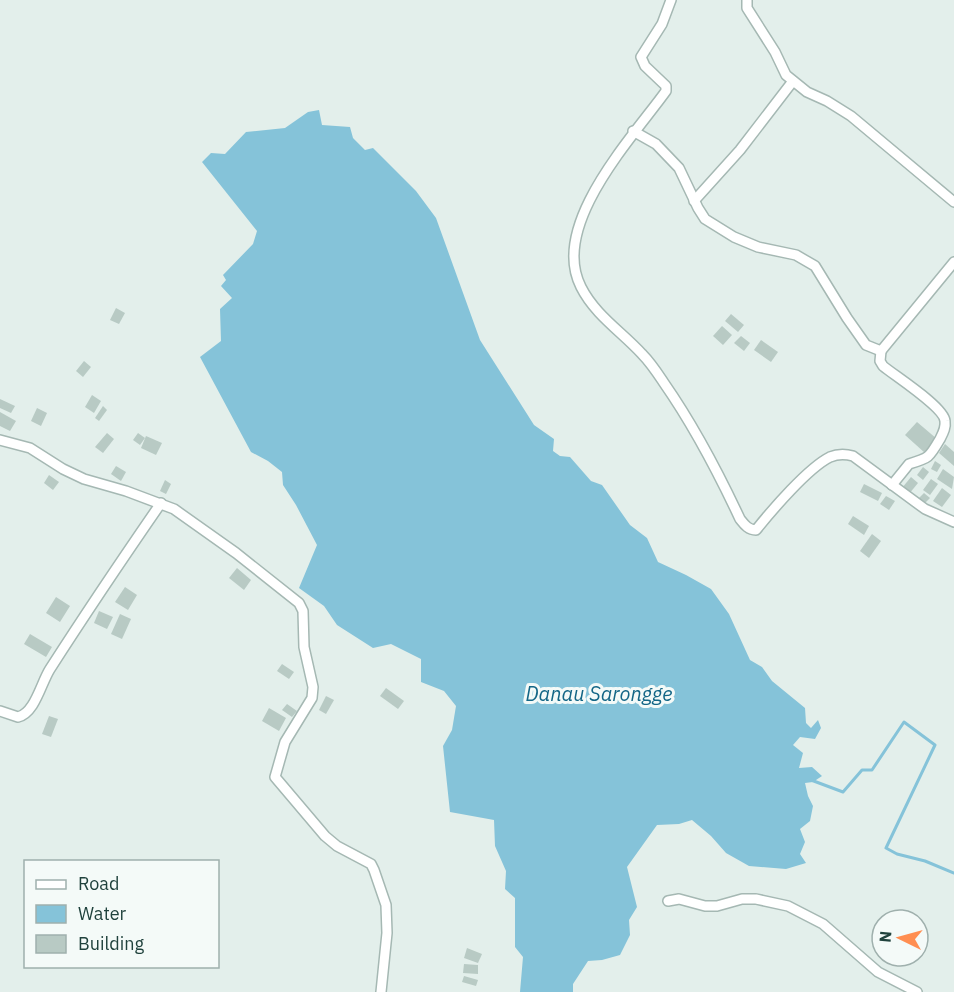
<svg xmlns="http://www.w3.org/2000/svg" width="954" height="992" viewBox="0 0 954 992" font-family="'IBM Plex Sans',sans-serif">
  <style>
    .water { fill: #85c3d9 }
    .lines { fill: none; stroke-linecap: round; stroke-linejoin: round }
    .stream { stroke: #85c3d9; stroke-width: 3 }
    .building { fill: #b8cac4 }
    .street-casing { stroke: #a5b8b3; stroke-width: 12 }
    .street { stroke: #fff; stroke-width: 9 }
    .labels { text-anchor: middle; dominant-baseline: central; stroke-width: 6; stroke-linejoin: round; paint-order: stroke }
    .water-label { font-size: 20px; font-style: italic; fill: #136686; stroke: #f4faf8 }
  </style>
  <rect width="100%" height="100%" fill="#e3efeb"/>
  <!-- water -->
  <path class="water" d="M319,110L322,125L350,127L353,138L365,150L373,148L416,191L436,218L480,340L534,425L554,439L553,451L560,456L570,457L591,481L602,485L630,525L647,538L658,562L686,575L711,589L729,614L750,660L762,667L772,681L805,708L806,723L811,728L818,720L821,728L815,739L800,737L793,745L803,753L799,768L812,767L822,776L813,782L805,783L808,796L813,806L810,821L800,829L805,842L800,854L806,863L786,869L749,866L726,853L711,836L692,820L679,824L657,825L627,867L637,907L629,920L630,935L620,955L602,960L588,961L573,984V992H520L523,957L515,947V898L505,889L506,871L495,846L494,820L450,812L443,746L452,730L456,706L444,691L421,682V659L391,644L373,648L337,625L324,606L299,588L317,545L296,505L283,485L282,472L268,461L251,452L200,357L221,341L220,309L232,298L221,286L226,280L223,275L253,244L257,231L202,162L211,153L225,154L246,132L285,128L308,112Z"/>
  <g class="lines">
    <!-- stream -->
    <path class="stream" d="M811,780L843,792L862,770H872L904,722L935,745L886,848L897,854L925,861L954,873"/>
  </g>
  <!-- building -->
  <g class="building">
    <path d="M116,308L125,313L119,324L110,320Z"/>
    <path d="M731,314L744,325L738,332L725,321Z"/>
    <path d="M722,326L732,335L723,345L713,336Z"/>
    <path d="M741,336L750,343L744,351L734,343Z"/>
    <path d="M761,340L778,352L771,362L754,350Z"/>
    <path d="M84,361L91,367L83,377L76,371Z"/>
    <path d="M92,395L101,401L94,413L85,407Z"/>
    <path d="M0,399L15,406L11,413L0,408Z"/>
    <path d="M103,406L107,410L99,421L95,418Z"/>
    <path d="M37,408L47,413L41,426L31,421Z"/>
    <path d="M0,412L16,421L10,431L0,426Z"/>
    <path d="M917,422L937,439L925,453L905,435Z"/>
    <path d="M107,433L114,439L103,453L95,447Z"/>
    <path d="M138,433L145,438L140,445L133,440Z"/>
    <path d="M146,436L162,443L156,455L141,448Z"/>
    <path d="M945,444L954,452V466L939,453Z"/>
    <path d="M935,461L941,465L937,472L931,469Z"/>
    <path d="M116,466L126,472L121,481L111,474Z"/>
    <path d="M923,467L929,472L923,480L917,475Z"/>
    <path d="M943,469L954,477L952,489L937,479Z"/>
    <path d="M49,475L59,482L53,490L44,483Z"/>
    <path d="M911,477L918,483L909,494L902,488Z"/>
    <path d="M931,479L938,484L930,495L923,490Z"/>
    <path d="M165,480L171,484L166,494L160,491Z"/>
    <path d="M864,484L882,493L878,501L860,492Z"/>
    <path d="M942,488L951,495L942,507L933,501Z"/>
    <path d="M924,493L930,498L924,504L918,499Z"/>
    <path d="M886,496L895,501L889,510L880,504Z"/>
    <path d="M853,516L869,526L864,535L848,524Z"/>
    <path d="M872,534L881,541L869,558L860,551Z"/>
    <path d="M237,568L251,580L244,590L229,578Z"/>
    <path d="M125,587L137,595L128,610L115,602Z"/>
    <path d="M56,597L70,606L60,622L46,613Z"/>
    <path d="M99,611L113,617L107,629L94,623Z"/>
    <path d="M120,614L131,619L122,639L111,634Z"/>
    <path d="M30,634L52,647L46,657L24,644Z"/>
    <path d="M282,664L294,672L289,679L277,671Z"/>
    <path d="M386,688L404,701L398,709L380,696Z"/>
    <path d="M326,696L334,700L326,714L319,710Z"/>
    <path d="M287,704L297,711L292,717L282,710Z"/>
    <path d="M269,708L286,718L279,731L262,721Z"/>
    <path d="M49,716L58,719L51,737L42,734Z"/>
    <path d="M467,948L482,954L478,963L464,958Z"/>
    <path d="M464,964L478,965V974L463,973Z"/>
    <path d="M464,976L478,980L476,986L462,982Z"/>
  </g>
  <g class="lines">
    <defs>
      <g id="street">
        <path d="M671,0L662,24L641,57L645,66L666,86V91C633,137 549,225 581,287C595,315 622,332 642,354C651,363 658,374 664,383C694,426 718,472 740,519C744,524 748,530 756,530C772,510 808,468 830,457C837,454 846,454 853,456L925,509L954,522"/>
        <path d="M747,0V8L775,52L786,75L807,92L827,101L851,116L954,202"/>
        <path d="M633,131L656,144L679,168L698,208L705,219L734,237L758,247L796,255L815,266L847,318L866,345L881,351L954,262"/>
        <path d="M694,201L740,150L793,81"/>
        <path d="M881,351L880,361L883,366C895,376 944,407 945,421C946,428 943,433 940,439C929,458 929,458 909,464L892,485"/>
        <path d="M0,440L30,448L63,469L84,479L126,491L174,509L236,553L299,603L303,611L304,647L313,687L312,698L285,742L275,777L325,836L337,846L371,864L374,870L386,905L387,933L381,992"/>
        <path d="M0,711L18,717C35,713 41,683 50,669C86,613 123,558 161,503"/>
        <path d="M668,901L679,899L705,906H717L742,899H756L788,906L823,924L878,972L917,992"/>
      </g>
    </defs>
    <!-- street casing -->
    <use href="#street" class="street-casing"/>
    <!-- street -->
    <use href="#street" class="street"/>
  </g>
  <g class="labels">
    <!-- water labels -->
    <g class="water-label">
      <text x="599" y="693">Danau Sarongge</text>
    </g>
  </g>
  <!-- legend -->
  <rect x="24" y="860" width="195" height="108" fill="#f4faf8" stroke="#9fb0ad" stroke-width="1.5"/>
  <rect x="36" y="880" width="30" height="9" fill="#ffffff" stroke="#9fb0ad" stroke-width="1.5"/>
  <text x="78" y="890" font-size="18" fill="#20423d">Road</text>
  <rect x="36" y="905" width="30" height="18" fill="#85c3d9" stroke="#9fb0ad" stroke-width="1.5"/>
  <text x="78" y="920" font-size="18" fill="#20423d">Water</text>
  <rect x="36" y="935" width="30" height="18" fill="#b8cac4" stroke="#9fb0ad" stroke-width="1.5"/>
  <text x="78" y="950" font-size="18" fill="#20423d">Building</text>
  <!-- north arrow -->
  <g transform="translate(900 938) rotate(275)"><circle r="28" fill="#f4faf8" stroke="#9fb0ad" stroke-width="1.5"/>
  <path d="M0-4.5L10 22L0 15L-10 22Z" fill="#ff8e51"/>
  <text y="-9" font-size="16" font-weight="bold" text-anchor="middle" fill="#20423d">N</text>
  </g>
</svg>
